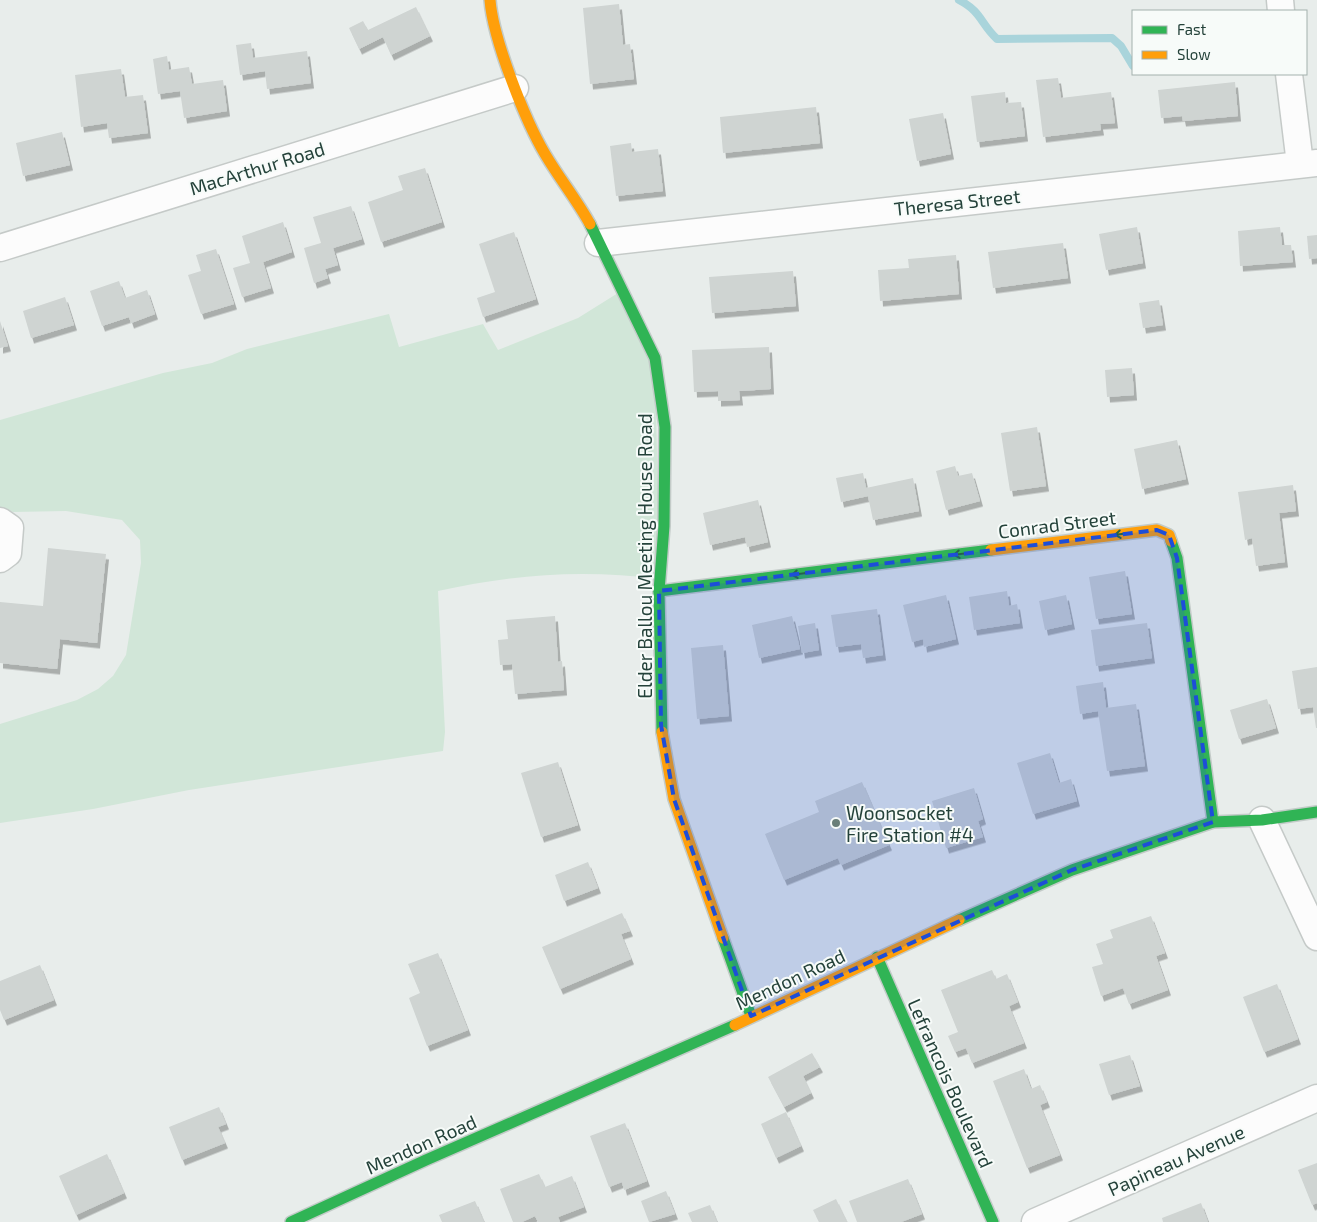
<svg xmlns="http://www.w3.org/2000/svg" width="1317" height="1222" viewBox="0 0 1317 1222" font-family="'Exo 2',sans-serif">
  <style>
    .green { fill: #d1e6d8 }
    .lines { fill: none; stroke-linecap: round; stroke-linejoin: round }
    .stream { stroke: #a9d4db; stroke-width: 8 }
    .building { fill: #cfd4d2; filter: url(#shadow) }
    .street-casing { stroke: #c5cac8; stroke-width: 29 }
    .fast-casing { stroke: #c3cbc8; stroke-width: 14 }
    .slow-casing { stroke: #c3cbc8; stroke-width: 14 }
    .street { stroke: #fcfcfc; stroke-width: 26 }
    .fast { stroke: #30b455; stroke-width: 11 }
    .slow { stroke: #ff9f0a; stroke-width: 11 }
    .oneway { stroke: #286442 }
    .marked { fill: #1d4ed8; fill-opacity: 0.2; stroke: #1d4ed8; stroke-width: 4; stroke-dasharray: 10 6; stroke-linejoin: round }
    .poi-dot { fill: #697e78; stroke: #f7fbf9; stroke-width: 2 }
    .labels { text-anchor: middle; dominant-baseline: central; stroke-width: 4; stroke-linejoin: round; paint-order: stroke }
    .street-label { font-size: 19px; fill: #24423a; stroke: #f7fbf9 }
    .poi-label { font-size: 19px; fill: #24423a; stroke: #f7fbf9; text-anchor: start }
  </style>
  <defs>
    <filter id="shadow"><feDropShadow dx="3" dy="5.5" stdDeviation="0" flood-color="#0004"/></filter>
  </defs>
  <rect width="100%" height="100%" fill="#e8edeb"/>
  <!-- green -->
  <path class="green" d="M618,293L655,369L660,579C583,569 514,574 438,591L445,732L443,751L189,790L93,809L0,823V724L77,700L98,689L113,676L126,655L141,563L140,540L122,520L66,511L13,512L0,507V420L163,373L212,363L247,349L389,314L399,347L483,324L498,350L578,318Z"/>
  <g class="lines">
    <!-- stream -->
    <path class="stream" d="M959,0C982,12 980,23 997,39L1112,38L1121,46L1133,66"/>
  </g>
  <!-- building -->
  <g class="building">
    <path d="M619,4L623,45L630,44L634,79L590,84L583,8Z"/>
    <path d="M416,7L430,36L391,55L383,37L359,49L349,28L363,21L368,30Z"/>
    <path d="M251,43L253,58L307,51L311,83L267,89L265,71L240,75L236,45Z"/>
    <path d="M167,56L169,70L189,67L192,84L223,80L227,111L184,118L180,91L158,94L153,59Z"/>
    <path d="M121,69L125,97L143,95L148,133L109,138L107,123L81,127L75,75Z"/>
    <path d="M1058,78L1061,98L1111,92L1115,123L1100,124L1101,130L1043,137L1036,80Z"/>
    <path d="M1235,82L1238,116L1183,121L1182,116L1161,118L1158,90Z"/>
    <path d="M1005,92L1006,103L1021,102L1025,136L977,142L971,96Z"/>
    <path d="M816,107L820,143L723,153L720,117Z"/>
    <path d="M943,113L951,154L917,161L909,119Z"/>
    <path d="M62,132L70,165L23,176L16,143Z"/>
    <path d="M631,143L632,152L658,149L663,191L616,196L610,146Z"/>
    <path d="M425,168L442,222L381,242L368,202L403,190L398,176Z"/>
    <path d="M351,206L362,239L333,248L338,265L325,269L328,278L314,283L304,248L321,243L313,217Z"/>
    <path d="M283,222L292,252L263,262L271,288L242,297L233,268L250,263L242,236Z"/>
    <path d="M1137,227L1143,263L1106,270L1099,234Z"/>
    <path d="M1280,227L1282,245H1291L1293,262L1240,266L1238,231Z"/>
    <path d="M514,232L536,299L483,317L477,298L495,292L479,244Z"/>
    <path d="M1317,235V258L1309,259L1307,236Z"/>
    <path d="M1063,243L1068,278L993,288L988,252Z"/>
    <path d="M216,249L234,304L201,314L188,275L201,271L196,255Z"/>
    <path d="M956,255L959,294L880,301L878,270L909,268L908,259Z"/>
    <path d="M793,271L796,306L712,313L709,277Z"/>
    <path d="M119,281L125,298L147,290L155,314L131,323L129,317L102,326L90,291Z"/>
    <path d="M65,297L74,325L31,338L23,311Z"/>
    <path d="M1159,300L1163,325L1143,328L1139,303Z"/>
    <path d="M0,321L8,346L0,348Z"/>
    <path d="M769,347L771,389L739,391L740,400L718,401V391L694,392L692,350Z"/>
    <path d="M1132,368L1134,395L1107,397L1105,370Z"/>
    <path d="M1037,427L1046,486L1010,491L1001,433Z"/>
    <path d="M1177,440L1186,479L1142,489L1134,449Z"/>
    <path d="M955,466L958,476L972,473L980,501L946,510L936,471Z"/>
    <path d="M863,473L866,488L913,478L919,511L873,520L868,496L841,502L836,478Z"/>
    <path d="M1293,485L1296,511L1279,513L1285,562L1256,566L1252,538L1245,540L1238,492Z"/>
    <path d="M758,500L768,542L747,547L745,537L710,545L703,513Z"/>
    <path d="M48,548L106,554L97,643L60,639L57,669L0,663V602L43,606Z"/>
    <path d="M1125,571L1132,614L1096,619L1089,577Z"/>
    <path d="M1007,591L1009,606L1017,604L1020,623L974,630L969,597Z"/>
    <path d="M946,595L956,639L924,647L923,639L912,642L903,605Z"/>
    <path d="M1066,595L1072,624L1045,630L1039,601Z"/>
    <path d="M877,609L883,655L863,658L861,644L836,647L831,615Z"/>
    <path d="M555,616L558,662L562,661L564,690L515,694L512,664L500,665L498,640L508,639L506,620Z"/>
    <path d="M792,616L800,649L759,658L752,625Z"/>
    <path d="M815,623L819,650L802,653L798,626Z"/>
    <path d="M1147,623L1152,658L1096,666L1091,630Z"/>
    <path d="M723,645L729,716L697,719L691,648Z"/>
    <path d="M1317,667V728H1316L1313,707L1298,709L1292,671Z"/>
    <path d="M1103,682L1106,708L1136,704L1145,766L1107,771L1098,711L1080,714L1076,686Z"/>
    <path d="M1267,699L1276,728L1239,739L1230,710Z"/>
    <path d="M1050,753L1059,783L1071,779L1077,801L1033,814L1017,763Z"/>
    <path d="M558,762L578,825L541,837L521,773Z"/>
    <path d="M862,782L889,845L841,865L838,858L784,880L765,834L819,812L815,801Z"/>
    <path d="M974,788L983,819L978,821L983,837L946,848L932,801Z"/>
    <path d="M588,862L598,888L564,901L555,875Z"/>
    <path d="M622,913L630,931L621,934L631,959L560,989L542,947Z"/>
    <path d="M1151,916L1165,953L1156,956L1168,990L1129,1004L1123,988L1101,996L1092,967L1103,964L1096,944L1113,938L1110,930Z"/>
    <path d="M438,953L468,1030L427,1046L409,998L420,993L408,964Z"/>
    <path d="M40,965L54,1000L4,1020L0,1010V981Z"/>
    <path d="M992,970L996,979L1007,974L1018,1002L1009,1006L1024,1043L972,1063L966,1048L955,1052L948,1036L958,1032L941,990Z"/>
    <path d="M1277,984L1298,1039L1264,1052L1243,997Z"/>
    <path d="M812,1053L820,1067L803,1076L811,1093L784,1107L768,1077Z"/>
    <path d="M1130,1055L1140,1086L1109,1095L1099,1064Z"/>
    <path d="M1024,1069L1031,1089L1040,1085L1047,1102L1040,1105L1060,1155L1027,1168L993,1081Z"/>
    <path d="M219,1107L226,1124L218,1127L225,1143L182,1160L169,1127Z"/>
    <path d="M786,1112L801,1146L776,1158L761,1124Z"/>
    <path d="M625,1123L647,1181L624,1190L622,1182L609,1187L590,1136Z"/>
    <path d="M107,1154L124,1193L76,1215L59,1176Z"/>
    <path d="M1317,1163V1203L1312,1205L1298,1170Z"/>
    <path d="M539,1174L545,1187L572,1176L584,1207L558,1217L560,1222H538L535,1216L522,1222H513L500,1189Z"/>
    <path d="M908,1179L922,1214L901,1222H857L849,1201Z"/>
    <path d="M666,1191L675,1214L649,1222L641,1201Z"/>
    <path d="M836,1199L847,1222H819L813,1210Z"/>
    <path d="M475,1201L484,1222H442L439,1215Z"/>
    <path d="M1201,1203L1208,1222H1163L1162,1218Z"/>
    <path d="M710,1205L717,1222H692L688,1213Z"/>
  </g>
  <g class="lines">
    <defs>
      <g id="street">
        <path d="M1280,0L1281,11"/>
        <path d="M1289,74L1300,164"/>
        <path d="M598,243L1317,163"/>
        <path d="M0,248L515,88"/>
        <path d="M0,521L10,528L8,553L0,559"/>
        <path d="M1262,820L1317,937"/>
        <path d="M1035,1222L1317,1098"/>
      </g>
      <g id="fast">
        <path d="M590,224L655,358L665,427L664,526L659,591L662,732"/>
        <path d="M1171,541L1177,558L1213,822"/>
        <path d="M659,591L991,550"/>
        <path d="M959,920L1072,870L1213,822L1262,820L1317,812"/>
        <path d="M723,938L751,1016"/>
        <path d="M877,957L993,1222"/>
        <path d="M291,1222L426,1160L735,1025"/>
      </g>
      <g id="slow">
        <path d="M490,0C493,39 525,120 545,154C559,178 577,200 590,224"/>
        <path d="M991,550L1157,530L1169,535L1171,541"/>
        <path d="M662,732L674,799L723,938"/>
        <path d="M735,1025L959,920"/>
      </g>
    </defs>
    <!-- street casing -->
    <use href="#street" class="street-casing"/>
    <!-- fast casing -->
    <use href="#fast" class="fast-casing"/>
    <!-- slow casing -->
    <use href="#slow" class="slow-casing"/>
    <!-- street -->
    <use href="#street" class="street"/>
    <!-- fast -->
    <use href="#fast" class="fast"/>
    <!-- slow -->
    <use href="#slow" class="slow"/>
  </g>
  <!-- one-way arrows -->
  <defs><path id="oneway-shaft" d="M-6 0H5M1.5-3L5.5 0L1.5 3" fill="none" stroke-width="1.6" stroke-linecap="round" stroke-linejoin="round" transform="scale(1.25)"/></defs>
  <g class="oneway">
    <use href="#oneway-shaft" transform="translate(1122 534) rotate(173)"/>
    <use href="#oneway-shaft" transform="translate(961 554) rotate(173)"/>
    <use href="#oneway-shaft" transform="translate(799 574) rotate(173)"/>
  </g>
  <!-- marked area -->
  <path class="marked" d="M1157,530L1169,535L1177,558L1213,822L1072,870L751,1016L674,799L661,725L659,591Z"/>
  <!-- markers -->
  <circle class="poi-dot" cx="836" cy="823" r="5"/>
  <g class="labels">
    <!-- street labels -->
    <g class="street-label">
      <text transform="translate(257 168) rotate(-17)">MacArthur Road</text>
      <text transform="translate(957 202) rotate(-6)">Theresa Street</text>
      <text transform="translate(1057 524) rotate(-7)">Conrad Street</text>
      <text transform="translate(644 556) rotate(-90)">Elder Ballou Meeting House Road</text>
      <text transform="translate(790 979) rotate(-25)">Mendon Road</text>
      <text transform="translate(951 1083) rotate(66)">Lefrancois Boulevard</text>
      <text transform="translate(421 1144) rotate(-24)">Mendon Road</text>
      <text transform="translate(1176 1160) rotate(-24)">Papineau Avenue</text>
    </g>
    <!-- poi labels -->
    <g class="poi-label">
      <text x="846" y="812">Woonsocket<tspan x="846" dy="22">Fire Station #4</tspan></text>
    </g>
  </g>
  <!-- legend -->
  <rect x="1132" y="10" width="175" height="65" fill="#f7fbf9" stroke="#a3b1ad"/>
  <rect x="1142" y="26" width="25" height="8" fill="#30b455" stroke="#a3b1ad"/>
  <text x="1177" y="35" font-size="15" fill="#24423a">Fast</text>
  <rect x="1142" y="51" width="25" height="8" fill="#ff9f0a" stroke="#a3b1ad"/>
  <text x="1177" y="60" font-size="15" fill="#24423a">Slow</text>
</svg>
